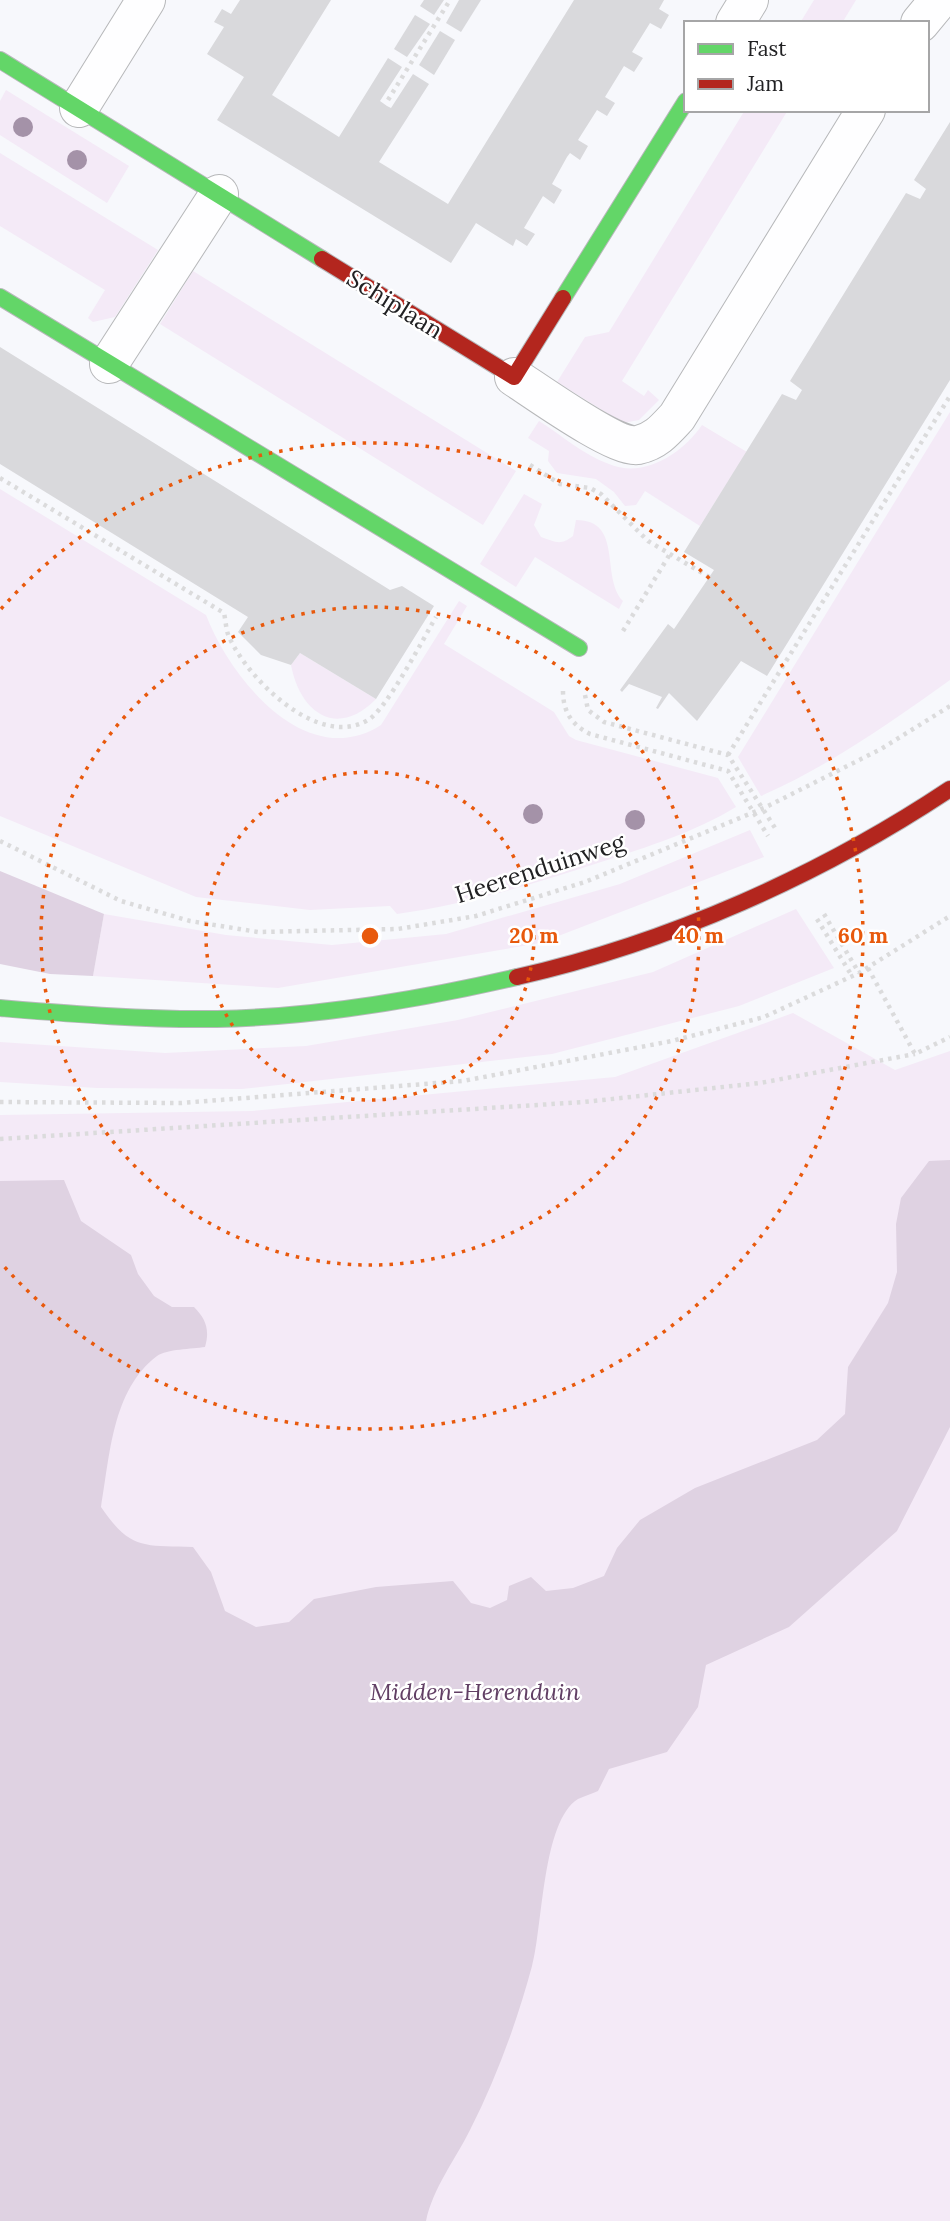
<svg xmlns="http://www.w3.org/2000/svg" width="950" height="2221" viewBox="0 0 950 2221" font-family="Lora,serif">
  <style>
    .green { fill: #f4eaf7 }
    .forest { fill: #dfd2e2 }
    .building { fill: #d9d9dc }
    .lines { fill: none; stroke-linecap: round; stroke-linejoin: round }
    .street-casing { stroke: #b7b8ba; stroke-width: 40 }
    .fast-casing { stroke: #b7b8ba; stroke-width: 18 }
    .jam-casing { stroke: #b7b8ba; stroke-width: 18 }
    .path { stroke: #dbdbdc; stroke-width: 4.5; stroke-dasharray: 3.5 5; stroke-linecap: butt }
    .street { stroke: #fefeff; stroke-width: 38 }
    .fast { stroke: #63d668; stroke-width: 16 }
    .jam { stroke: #b3261e; stroke-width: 16 }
    .tree { fill: #a492a8 }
    .ring { fill: none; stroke: #e8590c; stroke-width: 3.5; stroke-dasharray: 3.5 7 }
    .labels { text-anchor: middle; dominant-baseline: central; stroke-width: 5; stroke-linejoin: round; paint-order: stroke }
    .street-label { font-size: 24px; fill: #212123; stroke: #fff }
    .park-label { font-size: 24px; font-style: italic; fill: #613f64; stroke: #fff }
    .centre { fill: #e8590c; stroke: #fff; stroke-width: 3.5 }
    .ring-label { font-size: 21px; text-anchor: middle; font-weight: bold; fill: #e8590c; stroke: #fff; stroke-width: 5; stroke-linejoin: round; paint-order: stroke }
  </style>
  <rect width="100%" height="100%" fill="#f7f8fc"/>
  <!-- green -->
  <g class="green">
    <path d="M814,0H856L842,23H800Z"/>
    <path d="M6,90L129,166L107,203L0,135V101Z"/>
    <path d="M745,110H788L622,381L644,396L648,390L659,400L639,420L623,423L557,382L585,337L609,332Z"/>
    <path d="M0,153L158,250L115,317L93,322L88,318L105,290L0,226Z"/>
    <path d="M193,271L516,471L483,525L160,324Z"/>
    <path d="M950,412V680C890,723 829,766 761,796L738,757Z"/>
    <path d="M539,421C561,435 584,455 609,464C644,479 683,453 702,425L747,452L700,526L645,491L636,505L625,506L614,492L596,479L557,473L548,461L549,451L528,438Z"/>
    <path d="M0,489L206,615C230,678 306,773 381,725L459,601L467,606L444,644L554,712L569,736L576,740L718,778L736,807C695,832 647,847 601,862C535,884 467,904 397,914L390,906L310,910L196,897L0,816Z"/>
    <path d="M524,494L542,504L534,525L541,537C556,542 560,546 573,536L576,520C624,520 600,577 623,601L619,609L535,557L516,587L480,564Z"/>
    <path d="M300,653L376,699C337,739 300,713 291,665Z"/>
    <path d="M750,830L764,857L540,943L278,988L93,976L104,914L226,935L332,945L446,934L620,884Z"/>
    <path d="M796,909L834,968L739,1006L552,1054L242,1089L97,1088L0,1082V1042L165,1053L306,1046L458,1020L653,972Z"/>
    <path d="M793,1013L895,1070L950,1051V2221H0V1115L252,1111L615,1077Z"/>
  </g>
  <!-- forest -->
  <g class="forest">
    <path d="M0,871L104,914L93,976L50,974L0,964Z"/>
    <path d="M950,1160V1427L897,1531L789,1627L706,1665L698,1707L667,1752L609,1769L598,1791C592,1794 584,1796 578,1799C542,1821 543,1927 532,1966C517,2022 496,2079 470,2130C455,2160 433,2188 426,2221H0V1181L64,1180L81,1221L131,1255L138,1274L154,1296L172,1307H194C206,1319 210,1330 205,1347C192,1349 167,1349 157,1356C112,1390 110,1456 101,1507C131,1551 144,1545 193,1547L211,1572L225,1611L256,1627L289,1622L314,1599L376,1587L453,1581L471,1603L490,1608L507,1600L509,1586L531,1577L546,1591L573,1588L604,1576L617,1548L640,1520L695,1488L817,1440L845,1414L848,1367L888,1303L897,1272L896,1224L901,1198L929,1161Z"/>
  </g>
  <!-- building -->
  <g class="building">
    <path d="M240,0H331L272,95L339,137L388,58L402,67L380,101L387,106L391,108L413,74L429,84L379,162L448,204L574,0H664L659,9L669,15L661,29L650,23L632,52L643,58L634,72L624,66L605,97L615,103L607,116L597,110L578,140L588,146L580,160L570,153L567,157L552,184L562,190L554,204L543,196L524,228L535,234L527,246L516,239L513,246L476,223L451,263L217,120L244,77L207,54L224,27L214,22L222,9L231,14Z"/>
    <path d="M424,0H444L434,15L420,6Z"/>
    <path d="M459,0H481L461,32L446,23Z"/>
    <path d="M415,15L430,24L407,57L394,49Z"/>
    <path d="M440,31L455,40L434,75L419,65Z"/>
    <path d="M950,122V380L767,676L741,661L697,721L669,693L658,709L656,708L662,697L629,684L622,692L620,690L668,624L674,629L714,570L684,552L782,394L796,400L802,390L790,381L906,193L920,199L926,189L914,180Z"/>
    <path d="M0,347L390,590L402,586L434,606L376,699L300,653L291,665L261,655L238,632L248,617L0,464Z"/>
  </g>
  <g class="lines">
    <defs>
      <g id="street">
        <path d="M735,23L749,0"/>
        <path d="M920,23L939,0"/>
        <path d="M79,108L146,0"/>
        <path d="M109,364L219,194"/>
        <path d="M514,377C536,391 616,449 638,445C656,441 665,430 677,417L866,110"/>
      </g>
      <g id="fast">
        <path d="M0,60L322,259"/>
        <path d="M0,297L579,648"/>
        <path d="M563,298L686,101"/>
        <path d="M0,1008C73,1014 144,1020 217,1019C318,1017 418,1000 517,977"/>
      </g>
      <g id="jam">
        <path d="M322,259L514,377L563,298"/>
        <path d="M517,977C668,943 821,875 950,789"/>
      </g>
    </defs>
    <!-- street casing -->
    <use href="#street" class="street-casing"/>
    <!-- fast casing -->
    <use href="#fast" class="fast-casing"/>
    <!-- jam casing -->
    <use href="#jam" class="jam-casing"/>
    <!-- path -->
    <g class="path">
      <path d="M388,100L450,0"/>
      <path d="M530,465L560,484L590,488L601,494L648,541L709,577"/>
      <path d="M0,478L224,613C226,622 226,632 230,639C250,681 319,749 368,720C387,709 423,639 436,617"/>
      <path d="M623,631L670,554"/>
      <path d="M563,691C563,712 572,725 590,734L728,771L768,836"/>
      <path d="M585,695L588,710L604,722L728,755L777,831"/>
      <path d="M728,755L950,396"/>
      <path d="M0,841L121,901L190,921L258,932L398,929L476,916L585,882L764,808L881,749L950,706"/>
      <path d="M824,914L859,973"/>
      <path d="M817,919L852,976"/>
      <path d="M868,968L915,1054L950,1037"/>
      <path d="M0,1102L181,1103L463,1081L672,1041L764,1017L859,973L950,916"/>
      <path d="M0,1139L584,1102L760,1083L915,1054"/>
    </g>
    <!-- street -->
    <use href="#street" class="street"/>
    <!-- fast -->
    <use href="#fast" class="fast"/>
    <!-- jam -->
    <use href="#jam" class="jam"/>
  </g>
  <!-- trees -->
  <g class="tree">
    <circle cx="23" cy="127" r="10"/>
    <circle cx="77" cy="160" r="10"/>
    <circle cx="533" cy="814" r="10"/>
    <circle cx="635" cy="820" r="10"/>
  </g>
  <!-- distance rings -->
  <g class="ring">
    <circle cx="370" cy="936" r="164"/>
    <circle cx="370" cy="936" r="329"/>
    <path d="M1 609A493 493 0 1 1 1 1263"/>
  </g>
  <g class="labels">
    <!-- street labels -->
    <g class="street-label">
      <text transform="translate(395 304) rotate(32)">Schiplaan</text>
      <text transform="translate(540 868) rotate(-18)">Heerenduinweg</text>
    </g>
    <!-- park labels -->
    <g class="park-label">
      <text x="475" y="1691">Midden-Herenduin</text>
    </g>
  </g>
  <circle cx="370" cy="936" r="10" class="centre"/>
  <g class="ring-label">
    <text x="534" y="943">20 m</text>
    <text x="699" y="943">40 m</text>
    <text x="863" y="943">60 m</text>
  </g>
  <!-- legend -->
  <rect x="684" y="21" width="245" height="91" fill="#ffffff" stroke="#a6a6a7" stroke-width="2"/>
  <rect x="698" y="44" width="35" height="10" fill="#63d668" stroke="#a6a6a7" stroke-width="2"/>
  <text x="747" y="56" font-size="21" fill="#212123">Fast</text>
  <rect x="698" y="79" width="35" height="10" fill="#b3261e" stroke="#a6a6a7" stroke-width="2"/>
  <text x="747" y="91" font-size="21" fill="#212123">Jam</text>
</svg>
